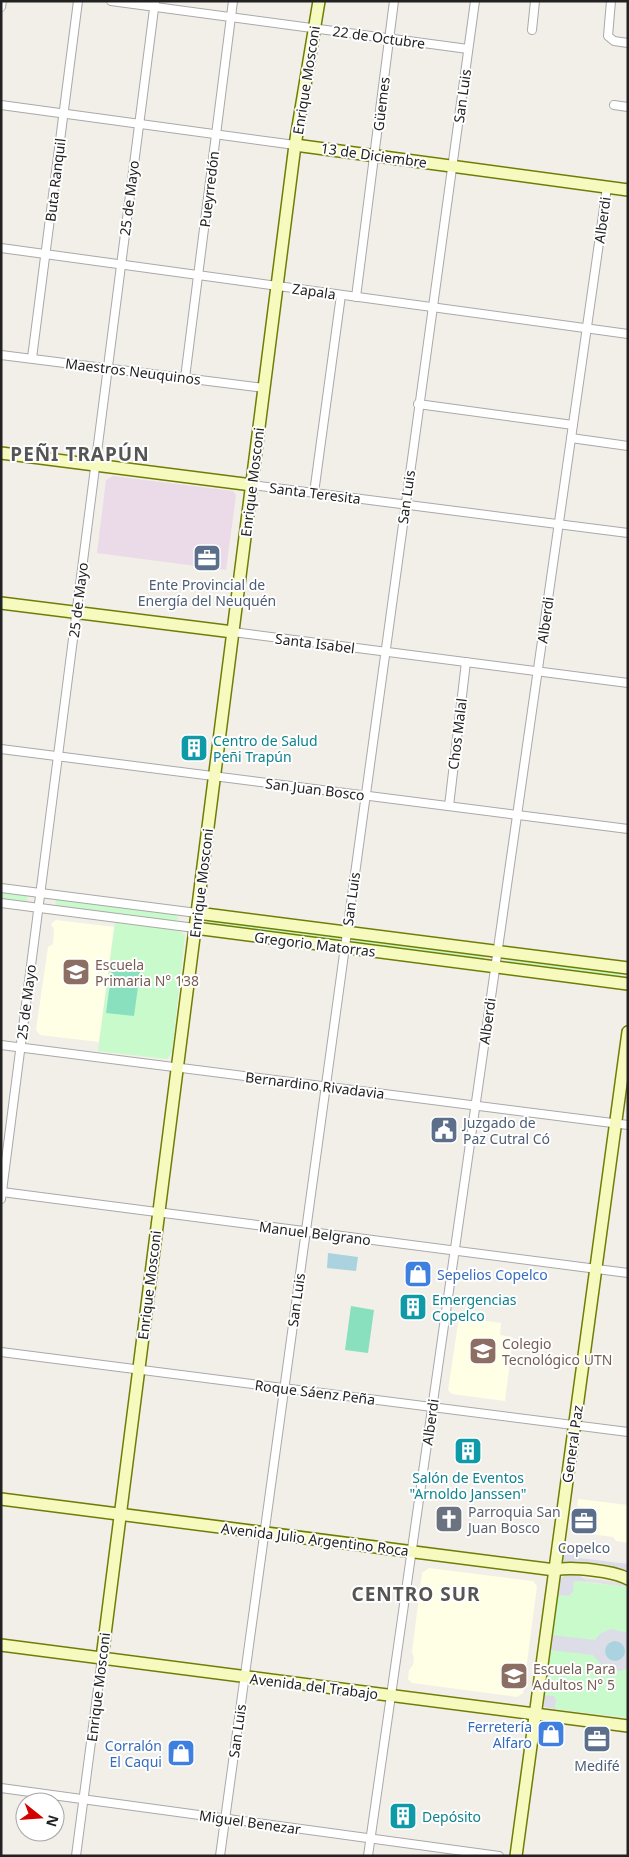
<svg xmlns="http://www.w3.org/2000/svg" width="629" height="1857" viewBox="0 0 629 1857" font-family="'Noto Sans',sans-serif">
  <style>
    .industrial { fill: #ebdbe8 }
    .education { fill: #ffffe5 }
    .park { fill: #c8facc }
    .pitch { fill: #88e0be }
    .parking { fill: #e2e2e2 }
    .plaza { fill: #dddde8; fill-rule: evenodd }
    .water { fill: #aad3df }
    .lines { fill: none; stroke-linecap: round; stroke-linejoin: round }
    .street-casing { stroke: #a9a9a9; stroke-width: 10 }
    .secondary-casing { stroke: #707d05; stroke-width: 14 }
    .street { stroke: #fff; stroke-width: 8 }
    .secondary { stroke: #f7fabf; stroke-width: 11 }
    .labels { text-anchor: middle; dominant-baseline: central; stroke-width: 4; stroke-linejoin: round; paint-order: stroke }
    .street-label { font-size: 14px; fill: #222; stroke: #fff }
    .service-label { font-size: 14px; fill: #4e5e75; stroke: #fff }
    .culture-label { font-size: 14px; fill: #0d838f; stroke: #fff; text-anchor: start }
    .education-label { font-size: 14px; fill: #785e54; stroke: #fff; text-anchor: start }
    .shop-label { font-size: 14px; fill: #366cbe; stroke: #fff; text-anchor: end }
    .worship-label { font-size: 14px; fill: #5b616d; stroke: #fff; text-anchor: start }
    .district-label { font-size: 19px; font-weight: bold; letter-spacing: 1px; fill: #555; stroke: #fff }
  </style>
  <rect width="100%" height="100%" fill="#f2efe9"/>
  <!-- industrial -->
  <path class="industrial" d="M113,476L233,491L236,495L226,570L97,553L106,480Z"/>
  <!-- education -->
  <g class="education">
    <path d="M56,920L114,927L99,1042L40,1035L36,1030L48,947L53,944L54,929L51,924Z"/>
    <path d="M459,1317L501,1323L500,1335L513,1337L505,1401L452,1394L448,1390Z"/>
    <path d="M578,1499L628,1505V1543L616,1541L613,1537L591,1534L594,1509L577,1506Z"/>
    <path d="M429,1568L533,1581L537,1586L523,1693L517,1697L412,1683L408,1679L409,1670L413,1665L414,1658L412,1652L422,1573Z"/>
  </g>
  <!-- park -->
  <g class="park">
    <path d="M1,891L26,894L28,900L25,902L1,900Z"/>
    <path d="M57,899L175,914L179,918L174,922L57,907L55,902Z"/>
    <path d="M212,919L340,937V939L338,943L209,925Z"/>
    <path d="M115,923L178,930L185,935L172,1052L167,1059L98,1051Z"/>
    <path d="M353,938L482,954L484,958L483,960L352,943Z"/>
    <path d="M509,958L620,972L621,975L620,978L508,964Z"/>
    <path d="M574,1581L628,1587V1718L555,1709L556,1700L544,1695L557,1595L569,1596L573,1592Z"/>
  </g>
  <!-- pitch -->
  <g class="pitch">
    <path d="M113,961L141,965L134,1016L106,1013Z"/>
    <path d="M351,1306L374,1310L368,1353L345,1350Z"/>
  </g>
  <!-- parking -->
  <path class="parking" d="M583,1578L628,1583V1587L588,1582Z"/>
  <!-- plaza -->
  <g class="plaza">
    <path d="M563,1552L580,1554V1558L628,1564V1571L566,1564L562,1560Z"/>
    <path d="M577,1573L588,1582L574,1581L573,1592L569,1596L557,1595L561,1578L567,1574Z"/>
    <path d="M611,1629L628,1633V1668L620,1671L604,1669L593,1655L550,1650L552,1635L595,1640L601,1633ZM611,1641H618L624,1647V1654L619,1659L615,1661L606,1654V1646Z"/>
    <path d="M544,1695L554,1696L556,1700L555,1709L544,1707Z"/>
  </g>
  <!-- water -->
  <g class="water">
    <path d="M328,1253L358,1257L356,1271L327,1268Z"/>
    <circle cx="615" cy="1651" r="10"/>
  </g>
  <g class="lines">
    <defs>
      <g id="street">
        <path d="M111,1L468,49"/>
        <path d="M611,1L608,36L614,41L628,43"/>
        <path d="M1,7L2,1"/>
        <path d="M532,30L535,1"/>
        <path d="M1,105L295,145"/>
        <path d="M614,105L628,107"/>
        <path d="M1,248L628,334"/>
        <path d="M356,297L394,1"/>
        <path d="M1,355L264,388"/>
        <path d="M32,358L78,1"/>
        <path d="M185,378L233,1"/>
        <path d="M418,404L573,425"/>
        <path d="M571,438L628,446"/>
        <path d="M252,485L628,533"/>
        <path d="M314,493L341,295"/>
        <path d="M233,632L628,683"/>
        <path d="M1,749L628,829"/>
        <path d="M449,806L466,662"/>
        <path d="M1,888L197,913"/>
        <path d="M1,903L195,928"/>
        <path d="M1,1045L628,1125"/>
        <path d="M2,1192L628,1273"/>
        <path d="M1,1199L155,1"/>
        <path d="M1,1352L628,1432"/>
        <path d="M1,1788L499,1856"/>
        <path d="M76,1856L102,1658"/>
        <path d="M220,1856L475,1"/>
        <path d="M368,1856L607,187"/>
      </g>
      <g id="secondary">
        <path d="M295,145L628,190"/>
        <path d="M1,453L252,485"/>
        <path d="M1,603L233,632"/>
        <path d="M197,913L628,968"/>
        <path d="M195,928L628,984"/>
        <path d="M1,1499L555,1570C571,1566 614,1571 628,1579"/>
        <path d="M1,1645L628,1726"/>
        <path d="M102,1658L295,145L319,1"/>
        <path d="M516,1856L628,1032"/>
      </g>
    </defs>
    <!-- street casing -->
    <use href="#street" class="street-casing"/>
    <!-- secondary casing -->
    <use href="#secondary" class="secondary-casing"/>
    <!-- street -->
    <use href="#street" class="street"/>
    <!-- secondary -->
    <use href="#secondary" class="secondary"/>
  </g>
  <!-- icons -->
  <defs>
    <symbol id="office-square" viewBox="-11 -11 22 22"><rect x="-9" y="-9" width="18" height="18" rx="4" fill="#5c6f8a" stroke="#fff"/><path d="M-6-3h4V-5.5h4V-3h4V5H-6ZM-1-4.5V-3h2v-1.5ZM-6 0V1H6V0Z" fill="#fff"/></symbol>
    <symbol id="building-square" viewBox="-11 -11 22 22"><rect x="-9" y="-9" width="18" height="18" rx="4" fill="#0f9aa8" stroke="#fff"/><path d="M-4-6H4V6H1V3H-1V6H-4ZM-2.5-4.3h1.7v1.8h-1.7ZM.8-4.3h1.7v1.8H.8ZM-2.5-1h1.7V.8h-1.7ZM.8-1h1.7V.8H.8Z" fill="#fff"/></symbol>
    <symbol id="school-square" viewBox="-11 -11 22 22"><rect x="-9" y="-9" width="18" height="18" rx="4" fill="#8d6e63" stroke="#fff"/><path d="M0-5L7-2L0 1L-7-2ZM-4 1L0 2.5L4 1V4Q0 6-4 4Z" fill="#fff"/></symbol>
    <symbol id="civic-square" viewBox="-11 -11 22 22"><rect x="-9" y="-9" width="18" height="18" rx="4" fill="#5c6f8a" stroke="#fff"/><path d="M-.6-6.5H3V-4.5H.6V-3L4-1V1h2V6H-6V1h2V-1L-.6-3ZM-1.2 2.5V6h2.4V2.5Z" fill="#fff"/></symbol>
    <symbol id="shop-square" viewBox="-11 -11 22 22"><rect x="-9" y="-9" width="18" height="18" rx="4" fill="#3f7fe0" stroke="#fff"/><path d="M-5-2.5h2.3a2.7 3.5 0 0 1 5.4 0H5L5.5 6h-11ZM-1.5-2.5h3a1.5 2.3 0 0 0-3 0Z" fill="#fff"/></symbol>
    <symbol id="church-square" viewBox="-11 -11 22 22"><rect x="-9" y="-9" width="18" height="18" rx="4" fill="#6b7280" stroke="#fff"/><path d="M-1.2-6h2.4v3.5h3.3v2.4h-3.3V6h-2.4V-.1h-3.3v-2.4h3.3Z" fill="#fff"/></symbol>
  </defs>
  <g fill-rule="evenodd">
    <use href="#office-square" x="191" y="542" width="32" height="32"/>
    <use href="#building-square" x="178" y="732" width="32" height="32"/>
    <use href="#school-square" x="60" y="956" width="32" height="32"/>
    <use href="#civic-square" x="428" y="1114" width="32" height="32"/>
    <use href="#shop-square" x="402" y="1258" width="32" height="32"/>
    <use href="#building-square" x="397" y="1291" width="32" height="32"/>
    <use href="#school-square" x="467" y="1335" width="32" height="32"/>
    <use href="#building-square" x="452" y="1435" width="32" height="32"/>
    <use href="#church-square" x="433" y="1503" width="32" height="32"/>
    <use href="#office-square" x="568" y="1505" width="32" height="32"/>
    <use href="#school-square" x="498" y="1660" width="32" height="32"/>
    <use href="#shop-square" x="535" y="1718" width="32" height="32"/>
    <use href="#office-square" x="581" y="1723" width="32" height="32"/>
    <use href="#shop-square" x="165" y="1737" width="32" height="32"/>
    <use href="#building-square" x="387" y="1800" width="32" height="32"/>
  </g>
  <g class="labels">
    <!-- street labels -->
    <g class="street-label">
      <text transform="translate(379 37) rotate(8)">22 de Octubre</text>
      <text transform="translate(306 80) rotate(-81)">Enrique Mosconi</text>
      <text transform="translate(462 96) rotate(-82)">San Luis</text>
      <text transform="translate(381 104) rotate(-83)">Güemes</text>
      <text transform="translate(374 155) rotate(8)">13 de Diciembre</text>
      <text transform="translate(55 180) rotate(-83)">Buta Ranquil</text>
      <text transform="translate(209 189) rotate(-83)">Pueyrredón</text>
      <text transform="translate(129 198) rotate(-83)">25 de Mayo</text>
      <text transform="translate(602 220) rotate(-82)">Alberdi</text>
      <text transform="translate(314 291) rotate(8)">Zapala</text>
      <text transform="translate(133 371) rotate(7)">Maestros Neuquinos</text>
      <text transform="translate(252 482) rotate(-83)">Enrique Mosconi</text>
      <text transform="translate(315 493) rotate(7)">Santa Teresita</text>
      <text transform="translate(406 497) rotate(-82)">San Luis</text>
      <text transform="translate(78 600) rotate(-83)">25 de Mayo</text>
      <text transform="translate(545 620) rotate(-82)">Alberdi</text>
      <text transform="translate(315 643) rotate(7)">Santa Isabel</text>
      <text transform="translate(457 734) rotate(-83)">Chos Malal</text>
      <text transform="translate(315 789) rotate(7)">San Juan Bosco</text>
      <text transform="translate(201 883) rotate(-83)">Enrique Mosconi</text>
      <text transform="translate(351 899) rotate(-82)">San Luis</text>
      <text transform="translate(315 944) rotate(7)">Gregorio Matorras</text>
      <text transform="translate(26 1002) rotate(-83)">25 de Mayo</text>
      <text transform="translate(487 1021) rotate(-82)">Alberdi</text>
      <text transform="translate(315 1085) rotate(7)">Bernardino Rivadavia</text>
      <text transform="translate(315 1233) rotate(7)">Manuel Belgrano</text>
      <text transform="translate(149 1285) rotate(-83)">Enrique Mosconi</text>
      <text transform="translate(296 1300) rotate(-82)">San Luis</text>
      <text transform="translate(315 1392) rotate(7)">Roque Sáenz Peña</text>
      <text transform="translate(430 1422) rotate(-82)">Alberdi</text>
      <text transform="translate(572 1444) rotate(-82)">General Paz</text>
      <text transform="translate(315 1539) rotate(7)">Avenida Julio Argentino Roca</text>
      <text transform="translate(314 1686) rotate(7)">Avenida del Trabajo</text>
      <text transform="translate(98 1687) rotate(-83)">Enrique Mosconi</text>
      <text transform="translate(237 1731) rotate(-82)">San Luis</text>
      <text transform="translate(250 1822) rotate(8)">Miguel Benezar</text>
    </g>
    <!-- service labels -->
    <g class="service-label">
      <text x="207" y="584">Ente Provincial de<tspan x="207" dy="16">Energía del Neuquén</tspan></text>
      <text x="463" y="1122" text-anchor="start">Juzgado de<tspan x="463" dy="16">Paz Cutral Có</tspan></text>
      <text x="584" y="1547">Copelco</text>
      <text x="597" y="1765">Medifé</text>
    </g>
    <!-- culture labels -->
    <g class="culture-label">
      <text x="213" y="740">Centro de Salud<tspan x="213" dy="16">Peñi Trapún</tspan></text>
      <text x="432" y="1299">Emergencias<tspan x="432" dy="16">Copelco</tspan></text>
      <text x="468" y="1477" text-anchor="middle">Salón de Eventos<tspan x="468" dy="16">"Arnoldo Janssen"</tspan></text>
      <text x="422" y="1816">Depósito</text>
    </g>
    <!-- education labels -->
    <g class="education-label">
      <text x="95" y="964">Escuela<tspan x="95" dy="16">Primaria N° 138</tspan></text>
      <text x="502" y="1343">Colegio<tspan x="502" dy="16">Tecnológico UTN</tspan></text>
      <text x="533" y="1668">Escuela Para<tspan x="533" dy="16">Adultos N° 5</tspan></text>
    </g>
    <!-- shop labels -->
    <g class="shop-label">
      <text x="437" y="1274" text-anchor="start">Sepelios Copelco</text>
      <text x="532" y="1726">Ferretería<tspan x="532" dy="16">Alfaro</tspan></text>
      <text x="162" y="1745">Corralón<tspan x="162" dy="16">El Caqui</tspan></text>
    </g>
    <!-- worship labels -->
    <g class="worship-label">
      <text x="468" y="1511">Parroquia San<tspan x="468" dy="16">Juan Bosco</tspan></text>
    </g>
    <!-- district labels -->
    <g class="district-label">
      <text x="80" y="454">PEÑI TRAPÚN</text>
      <text x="416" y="1594">CENTRO SUR</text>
    </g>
  </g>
  <!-- border -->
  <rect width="629" height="1857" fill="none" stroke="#222222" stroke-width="5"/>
  <!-- north arrow -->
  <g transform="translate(40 1817) rotate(107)"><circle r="24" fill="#ffffff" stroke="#a7a7a7"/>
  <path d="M0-4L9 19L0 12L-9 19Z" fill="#d40000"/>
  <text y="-8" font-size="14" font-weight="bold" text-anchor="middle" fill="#222222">N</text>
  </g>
</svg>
